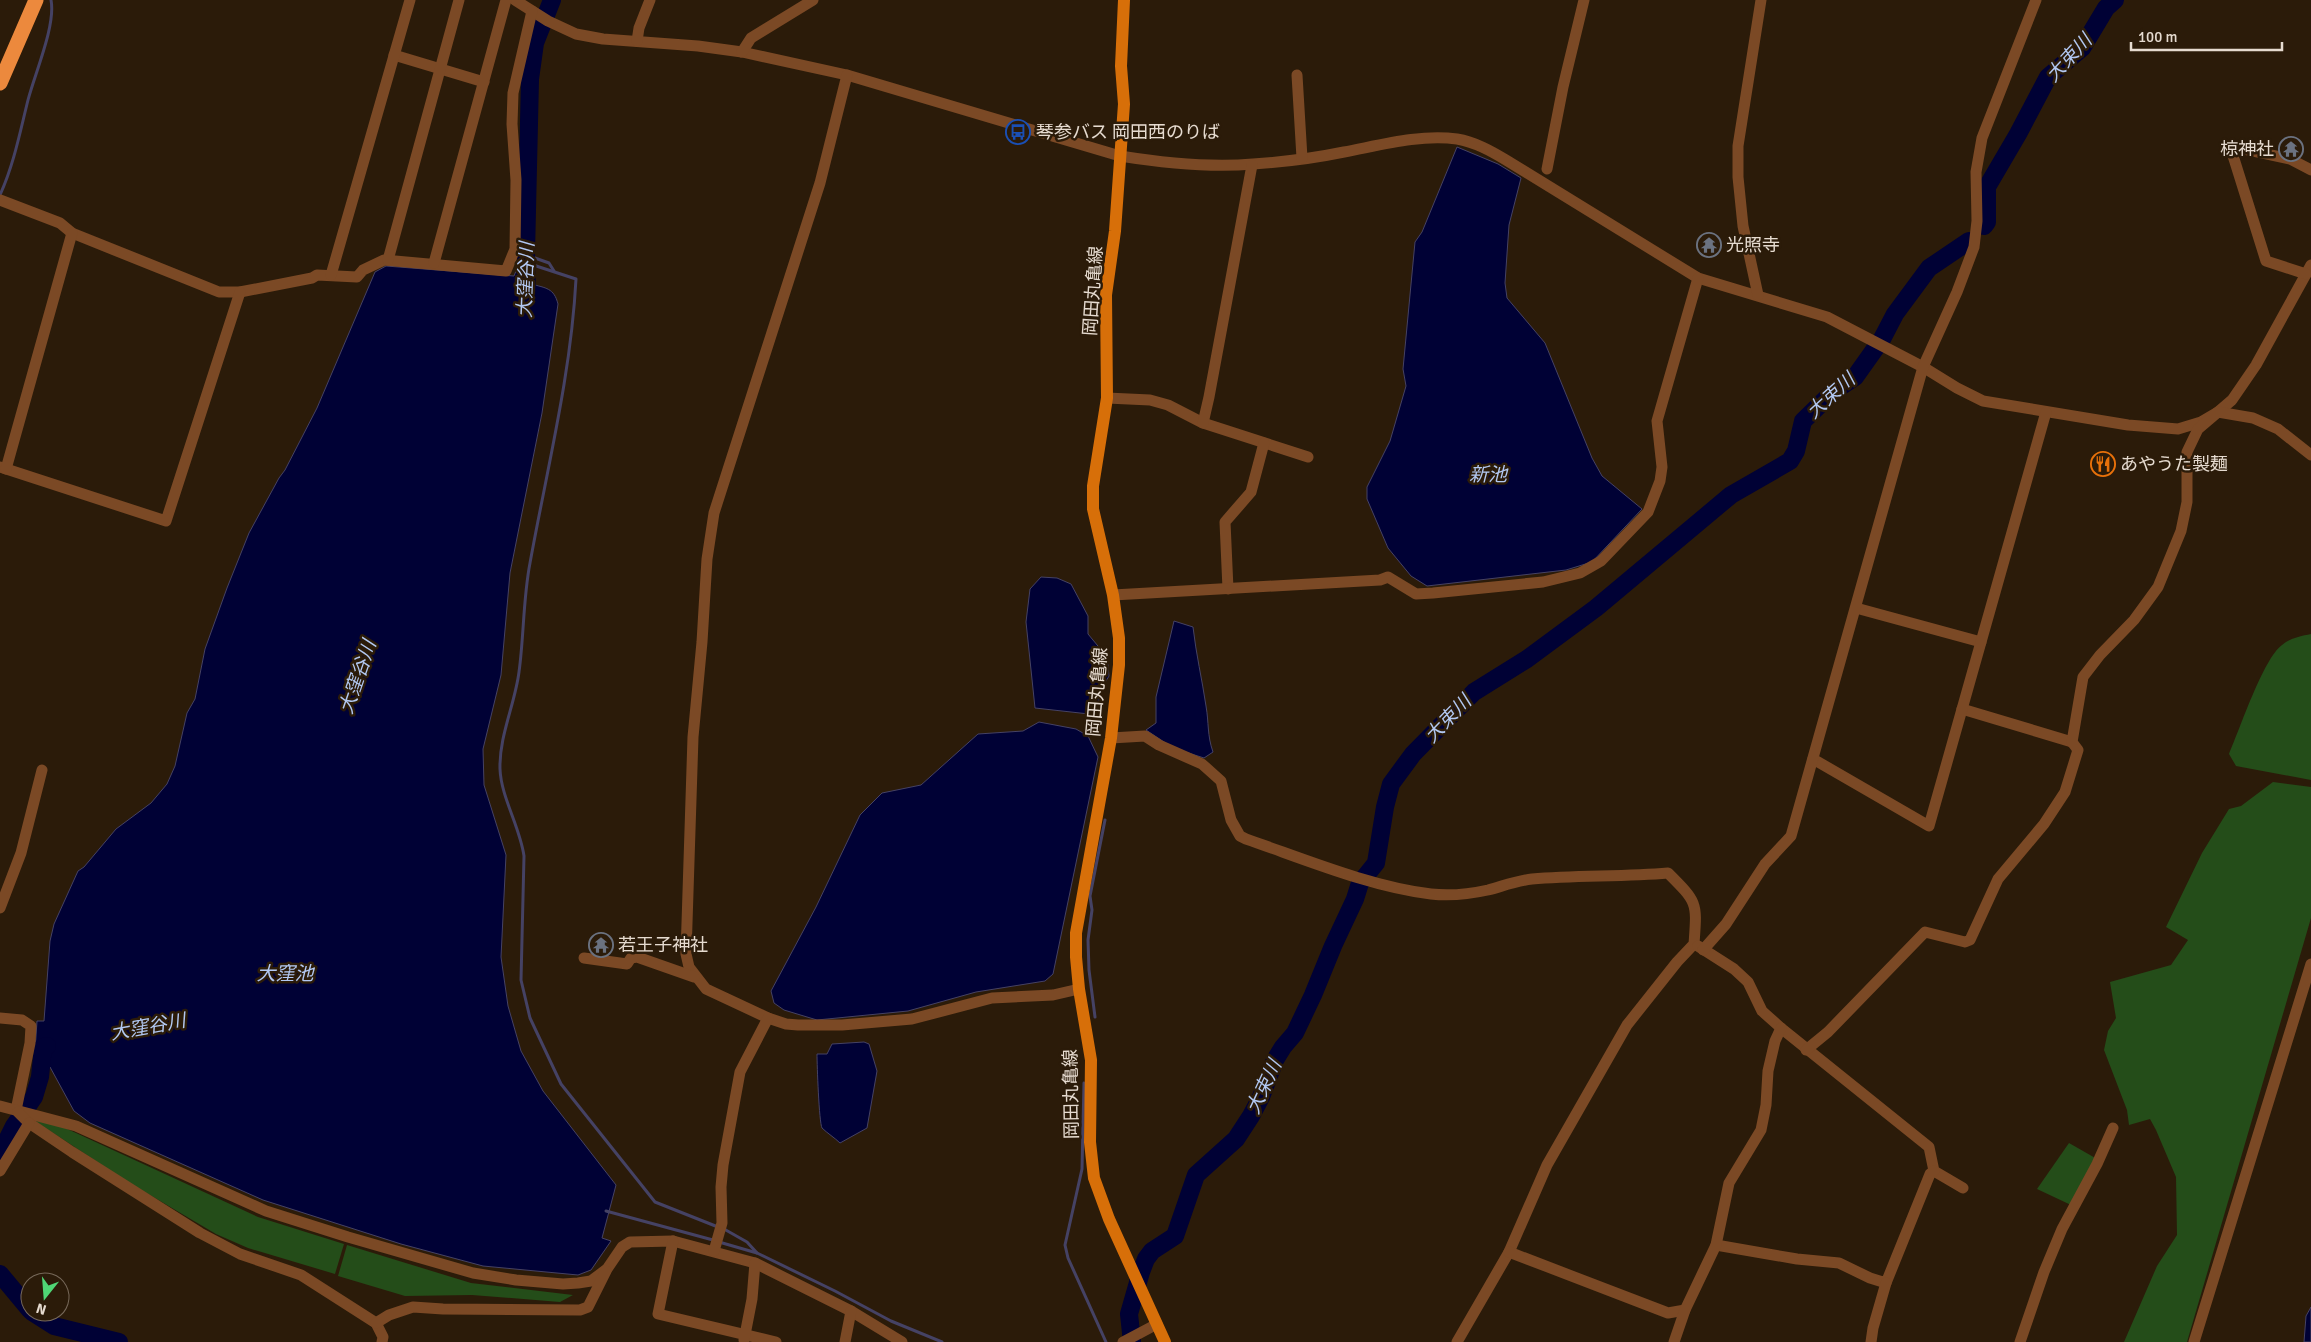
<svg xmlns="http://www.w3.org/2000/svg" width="2311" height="1342" viewBox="0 0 2311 1342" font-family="Signika,'Noto Sans JP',sans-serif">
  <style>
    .green { fill: #244d19 }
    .water { fill: #000135; stroke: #454264 }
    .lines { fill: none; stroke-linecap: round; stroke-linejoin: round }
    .stream { stroke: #454264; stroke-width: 3 }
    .river { stroke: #000135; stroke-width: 18 }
    .minor { stroke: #7b4925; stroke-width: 11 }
    .major { stroke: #d76f09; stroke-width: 12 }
    .highway { stroke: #ec893d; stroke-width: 15 }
    .labels { text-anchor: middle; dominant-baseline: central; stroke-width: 5; stroke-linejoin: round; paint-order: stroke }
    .poi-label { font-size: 18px; fill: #e6dbd0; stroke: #2b1b09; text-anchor: start }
    .street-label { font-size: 18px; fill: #e6dbd0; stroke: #2b1b09 }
    .water-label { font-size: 19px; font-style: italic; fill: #b2c8f2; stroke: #2b1b09 }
  </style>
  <rect width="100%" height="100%" fill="#2b1b09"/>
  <!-- green -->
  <g class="green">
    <path d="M2311,634V780L2236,766L2229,754C2240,729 2263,659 2282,645C2290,638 2301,636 2311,634Z"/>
    <path d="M2273,782L2311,787V918L2187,1342H2124L2157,1266L2177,1235L2176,1177L2156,1130L2150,1119L2129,1125L2127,1110L2104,1050L2108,1031L2116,1018L2110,982L2171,965L2188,940L2166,927L2202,853L2229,809L2241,806Z"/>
    <path d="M36,1119L63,1127L258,1217L344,1244L335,1274L248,1248L216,1234L128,1182L35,1121Z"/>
    <path d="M2069,1143L2097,1159L2071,1205L2037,1189Z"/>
    <path d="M347,1245L471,1283L573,1295L560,1302L472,1295L405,1296L338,1276Z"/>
  </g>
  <!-- water -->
  <g class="water">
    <path d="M1457,147L1498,164L1521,178L1509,225L1505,283L1507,298L1545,343L1592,458L1602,476L1642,509L1592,562L1566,570L1427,586L1411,576L1388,548L1367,499V487L1390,441L1406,386L1403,369L1415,242L1422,232Z"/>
    <path d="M386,266L514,276L518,266L532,270L531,284C546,288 554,288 558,304L542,413L510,573L501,675L483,749L484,785L506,855L501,957L508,1006L521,1051L543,1091L616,1185L602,1238L611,1241L591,1270L578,1275L483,1266L401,1244L263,1200L90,1123L74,1111L50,1067L34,1066L37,1021H44L50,941L54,924L78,871L84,867L116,829L151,803L167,784L175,766L187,713L195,699L205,649L227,588L249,533L279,478L285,470L317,408L375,272Z"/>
    <path d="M1041,577L1057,578L1071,584L1088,616V634L1107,657L1109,676L1103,686L1096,710L1089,714L1035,708L1026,622L1030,589Z"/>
    <path d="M1174,621L1193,627C1196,654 1202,679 1206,706C1209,723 1207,735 1213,752L1204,758L1173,748L1146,730L1156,723V697Z"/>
    <path d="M1039,722L1076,729L1088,736L1098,757L1053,974L1045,981L976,992L908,1011L817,1020L784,1010L774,1003L771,991L816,907L860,815L882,793L921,785L978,734L1023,731Z"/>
    <path d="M864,1042L869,1044L877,1071L867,1128L840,1143C835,1138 827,1133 822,1128C819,1122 817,1065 817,1054H827L832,1044Z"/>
    <path d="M2311,1307V1342H2304L2306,1316Z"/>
  </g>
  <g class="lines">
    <!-- stream -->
    <g class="stream">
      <path d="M0,195C14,164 20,132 28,100C35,73 56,25 51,0"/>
      <path d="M527,263L576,279C571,375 547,469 530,563C523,599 524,636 519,672C515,704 499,736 500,769C501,797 520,827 524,856L521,980L530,1018L561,1084L655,1202L718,1227"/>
      <path d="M527,263L535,258L549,263L554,271"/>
      <path d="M1095,1017L1089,970L1088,940L1092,910L1090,896L1105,820"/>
      <path d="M1084,1083L1082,1169L1065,1245L1068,1258L1106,1342"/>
      <path d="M606,1211L713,1240"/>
      <path d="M724,1229L747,1242L757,1253"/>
      <path d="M719,1242L757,1253L835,1291L891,1321L942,1342"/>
    </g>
    <!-- river -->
    <g class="river">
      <path d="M1984,226L1987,222V187L2018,134L2048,77L2082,48L2106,8L2115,0"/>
      <path d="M527,293L526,253L530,79L535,43L552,0"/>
      <path d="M0,1154L14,1126L34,1097L40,1077L43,1047L47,1046"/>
      <path d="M0,1274L30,1310"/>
      <path d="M32,1312L54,1326L119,1342"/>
      <path d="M1132,1342L1129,1314L1141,1272L1146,1259L1152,1251L1175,1236L1196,1175L1236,1139L1251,1116L1261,1097L1275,1060L1283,1047L1295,1033L1313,995L1333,946L1355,899L1360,883L1376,863L1385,807L1391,784L1413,754L1474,692L1527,659L1596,608L1731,495L1790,461L1796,451L1803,421L1834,391L1855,377L1882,339L1895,314L1929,268L1969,241"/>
    </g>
    <!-- minor -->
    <g class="minor">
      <path d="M515,0L548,21L576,34L603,39L698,46L742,52L847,75L1120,156C1164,163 1209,168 1253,164C1283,162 1315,158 1344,152C1381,145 1420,134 1457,139C1475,142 1491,151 1506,160L1698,278L1827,317L1923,367L1957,388L1983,401L2128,425L2178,429L2201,422L2218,412L2232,400L2256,365L2311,265"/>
      <path d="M637,41L639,28L650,0"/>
      <path d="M742,52L751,38L813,0"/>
      <path d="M394,55L484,82"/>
      <path d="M847,75L820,183L714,513L707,559L702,642L693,737L686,954L689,967L706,989L768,1018L786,1024L798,1025H842L912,1019L992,998L1053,995L1079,989"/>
      <path d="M1297,75L1302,158"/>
      <path d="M1547,169L1563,87L1584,0"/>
      <path d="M0,200L60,223L72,233L219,292H240L312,278L317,275L357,277L363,270L384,260L506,271L515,249L516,180L512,124L513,93L532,11"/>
      <path d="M388,260L459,0"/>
      <path d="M434,263L506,0"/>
      <path d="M2306,274L2266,261L2230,146L2290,159L2311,170"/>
      <path d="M331,275L410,0"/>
      <path d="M1758,295L1743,226L1738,177V146L1761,0"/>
      <path d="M1107,398L1150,400L1168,405L1203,423L1308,457"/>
      <path d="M1203,423L1209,397L1252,165"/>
      <path d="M0,467L166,521L240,292"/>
      <path d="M6,469L72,233"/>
      <path d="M1228,589L1225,522L1251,492L1264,443"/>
      <path d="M1113,595L1380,580L1388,577L1416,594L1433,593L1543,582L1580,573L1601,561L1648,512L1660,481L1662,467L1657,421L1698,278"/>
      <path d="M1856,608L1981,642"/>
      <path d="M1962,709L2072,742"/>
      <path d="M1111,738L1145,736L1159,745L1202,764L1221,781L1231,820L1240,836L1246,839C1304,859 1371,887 1431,894C1449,896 1470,894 1488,890C1503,886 1516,881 1532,879C1577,875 1623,877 1668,873C1698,903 1697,902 1694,944L1677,962L1627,1025L1547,1165L1509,1252L1457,1342"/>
      <path d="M1813,759L1929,826L2046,412"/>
      <path d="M0,908L21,853L42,770"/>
      <path d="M1698,946L1734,969L1748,982L1762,1011L1781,1028L1929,1147L1934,1171L1963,1188"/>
      <path d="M1703,950L1726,924L1765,864L1791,836L1923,367L1957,292L1974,247L1977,221L1976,172L1982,138L2036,0"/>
      <path d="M584,958L627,964L631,958L637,957L694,977"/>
      <path d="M0,1018L22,1020L31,1026L30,1043L16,1110"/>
      <path d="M1806,1050L1828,1032L1925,932L1965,942L1970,940L1998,879L2044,824L2065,792L2078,750L2072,742L2083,677L2100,655L2134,620L2158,587L2181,531L2187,502V452L2198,429L2218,412L2253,418L2278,429L2311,455"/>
      <path d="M0,1106L76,1126L266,1211L348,1237L473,1273L516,1280L563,1284L578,1283L591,1281L607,1269L622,1247L630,1242L673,1241L755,1263L851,1311L902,1342"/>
      <path d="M18,1112L29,1123L72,1152L200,1233L240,1254L301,1275L376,1323L383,1337L382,1342"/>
      <path d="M0,1171L29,1123"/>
      <path d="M673,1241L658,1314L776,1342"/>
      <path d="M1716,1245L1797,1259L1839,1263L1870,1278L1886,1283L1930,1174L1934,1171"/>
      <path d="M714,1251L722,1223L721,1187L723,1165L740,1072L768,1018"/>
      <path d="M1509,1252L1668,1313L1685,1310"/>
      <path d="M376,1323L389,1315L413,1307L443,1309L580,1310L588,1307L606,1271"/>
      <path d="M744,1340L752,1299L755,1263"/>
      <path d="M845,1342L851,1311"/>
      <path d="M1123,1342L1157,1324"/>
      <path d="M1674,1342L1685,1310L1716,1245L1729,1183L1761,1130L1766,1105L1768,1071L1775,1041L1781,1028"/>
      <path d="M1871,1342L1873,1328L1886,1283"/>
      <path d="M2020,1342L2044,1272L2062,1229L2097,1164L2113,1128"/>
      <path d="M2194,1342L2311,964"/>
    </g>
    <!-- major -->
    <path class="major" d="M1124,0L1121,66L1124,104L1115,231L1106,295L1107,398L1093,486V509L1113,595L1119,638V665L1111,738L1076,933V957L1079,989L1091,1060L1090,1142L1094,1178L1109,1219L1165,1342"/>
    <!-- highway -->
    <path class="highway" d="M0,83L36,0"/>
  </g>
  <!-- icons -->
  <defs>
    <symbol id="bus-ring" viewBox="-11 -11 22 22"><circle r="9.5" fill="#2b1b09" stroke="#1a4fb4" stroke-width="1.5"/><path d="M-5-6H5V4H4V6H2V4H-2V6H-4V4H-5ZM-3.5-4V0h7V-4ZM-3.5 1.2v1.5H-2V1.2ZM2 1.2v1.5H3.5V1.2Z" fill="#1a4fb4"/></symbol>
    <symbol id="temple-ring" viewBox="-11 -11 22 22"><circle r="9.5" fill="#2b1b09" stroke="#6b7280" stroke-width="1.5"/><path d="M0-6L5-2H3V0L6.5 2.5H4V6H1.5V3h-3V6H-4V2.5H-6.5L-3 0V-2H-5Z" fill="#6b7280"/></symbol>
    <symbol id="restaurant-ring" viewBox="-11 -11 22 22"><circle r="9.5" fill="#2b1b09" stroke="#e8710a" stroke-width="1.5"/><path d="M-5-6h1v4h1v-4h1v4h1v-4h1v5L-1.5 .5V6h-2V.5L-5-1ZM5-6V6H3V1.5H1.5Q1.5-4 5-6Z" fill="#e8710a"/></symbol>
  </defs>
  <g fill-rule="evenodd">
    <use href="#bus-ring" x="1004" y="118" width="28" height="28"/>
    <use href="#temple-ring" x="2277" y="135" width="28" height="28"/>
    <use href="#temple-ring" x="1695" y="231" width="28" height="28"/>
    <use href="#restaurant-ring" x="2089" y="450" width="28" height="28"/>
    <use href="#temple-ring" x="587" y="931" width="28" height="28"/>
  </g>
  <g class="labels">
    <!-- poi labels -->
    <g class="poi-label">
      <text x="1036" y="132">琴参バス 岡田西のりば</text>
      <text x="2274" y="149" text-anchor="end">椋神社</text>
      <text x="1726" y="245">光照寺</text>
      <text x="2120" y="464">あやうた製麺</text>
      <text x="618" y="945">若王子神社</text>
    </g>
    <!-- street labels -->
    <g class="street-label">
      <text transform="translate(1093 291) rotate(-86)">岡田丸亀線</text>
      <text transform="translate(1097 692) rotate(-85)">岡田丸亀線</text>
      <text transform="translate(1071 1094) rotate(-91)">岡田丸亀線</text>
    </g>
    <!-- water labels -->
    <g class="water-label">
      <text transform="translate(2069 58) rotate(-47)">大束川</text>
      <text transform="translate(526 280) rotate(-88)">大窪谷川</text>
      <text transform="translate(1831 396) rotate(-42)">大束川</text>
      <text x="1488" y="475">新池</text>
      <text transform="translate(358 677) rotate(-71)">大窪谷川</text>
      <text transform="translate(1448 719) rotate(-46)">大束川</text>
      <text x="285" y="974">大窪池</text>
      <text transform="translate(148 1027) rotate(-10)">大窪谷川</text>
      <text transform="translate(1264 1087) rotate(-65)">大束川</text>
    </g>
  </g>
  <!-- north arrow -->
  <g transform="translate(45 1297) rotate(197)"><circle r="24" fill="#2b1b09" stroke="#766859"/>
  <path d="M0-4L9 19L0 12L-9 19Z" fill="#4fd675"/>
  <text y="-8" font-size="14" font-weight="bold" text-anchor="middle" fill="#e6dbd0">N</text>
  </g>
  <!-- scale -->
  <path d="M2131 42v8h151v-8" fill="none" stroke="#e6dbd0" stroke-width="2.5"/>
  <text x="2138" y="42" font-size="15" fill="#e6dbd0" stroke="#2b1b09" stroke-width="4" paint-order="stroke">100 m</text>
</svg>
